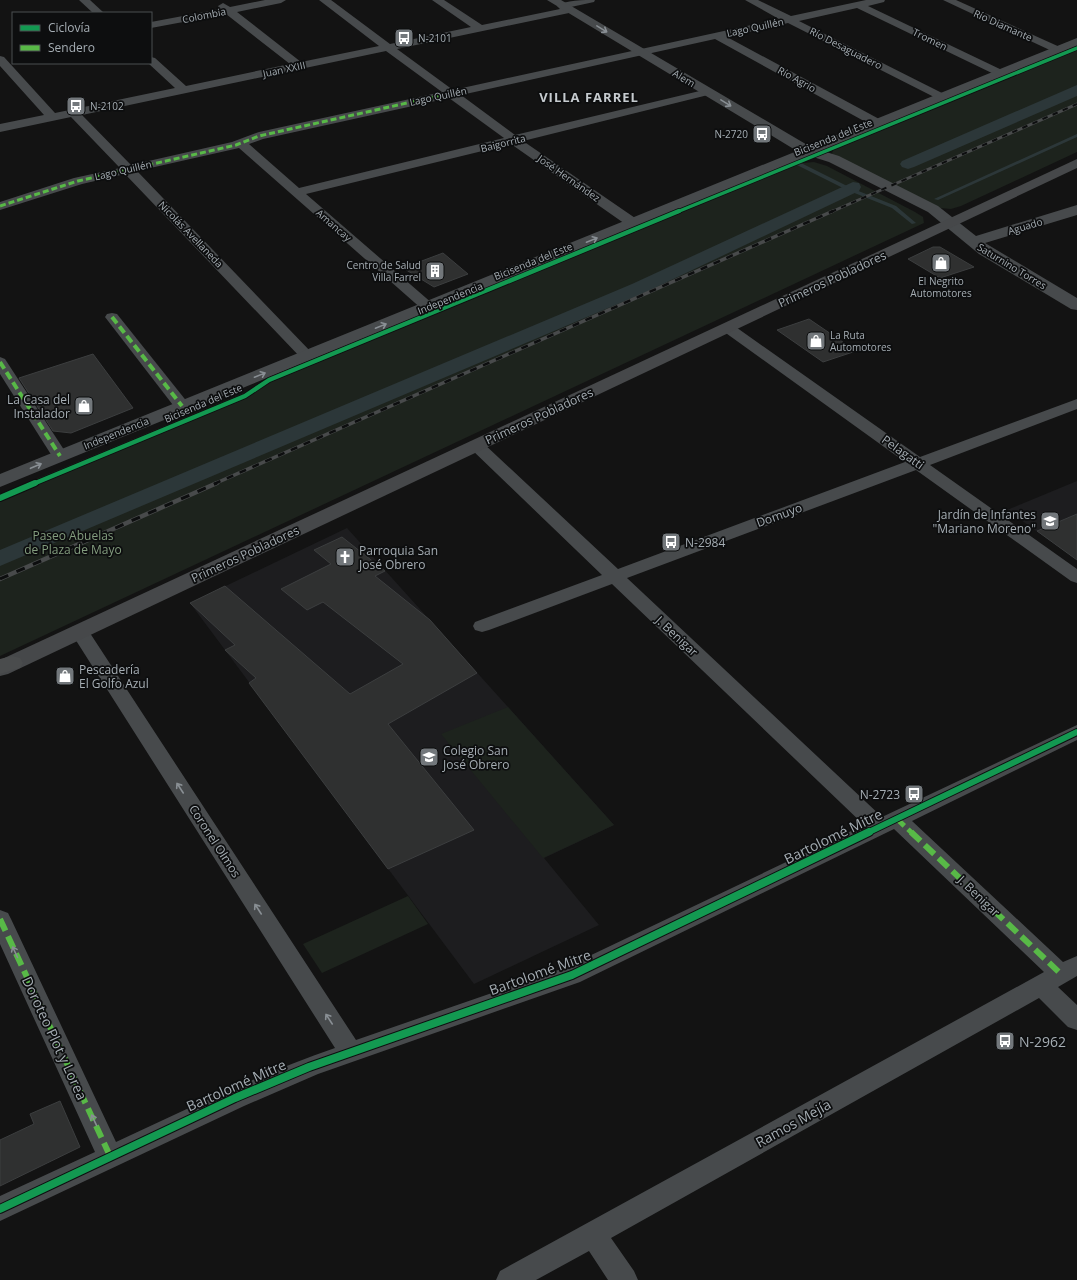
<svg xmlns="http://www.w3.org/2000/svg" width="1077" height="1280" viewBox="0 0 1077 1280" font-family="'Open Sans',sans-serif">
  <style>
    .built { fill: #1d1d1f }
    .green { fill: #1d231d }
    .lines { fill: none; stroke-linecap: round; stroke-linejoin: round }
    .stream { fill: #2c3739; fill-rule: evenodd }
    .canal { fill: #2c3739; fill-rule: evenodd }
    .building { fill: #2f3030; stroke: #3c3e3f }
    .minor { fill: #474a4c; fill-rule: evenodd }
    .tertiary { fill: #474a4c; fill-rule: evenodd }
    .secondary { fill: #46484a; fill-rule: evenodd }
    .primary { fill: #4a4c4d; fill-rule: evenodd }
    .rail-far2-casing { stroke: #484a4b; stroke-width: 3 }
    .rail-far1-casing { stroke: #484a4b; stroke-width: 3.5 }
    .rail-casing { stroke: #484a4b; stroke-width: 4.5 }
    .rail-far2 { stroke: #0d0e0f; stroke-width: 2; stroke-dasharray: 5.5; stroke-linecap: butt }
    .rail-far1 { stroke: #0d0e0f; stroke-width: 2.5; stroke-dasharray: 7; stroke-linecap: butt }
    .rail { stroke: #0d0e0f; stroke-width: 3; stroke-dasharray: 9; stroke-linecap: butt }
    .quiet-far3 { stroke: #58b947; stroke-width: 3; stroke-dasharray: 6 3; stroke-linecap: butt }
    .quiet-far2 { stroke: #58b947; stroke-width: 4; stroke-dasharray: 8 4; stroke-linecap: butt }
    .quiet-far1 { stroke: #58b947; stroke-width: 5; stroke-dasharray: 10 5; stroke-linecap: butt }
    .quiet { stroke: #58b947; stroke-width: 6; stroke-dasharray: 13 6; stroke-linecap: butt }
    .cycleway-far3-casing { stroke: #0d0e0f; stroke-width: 5 }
    .cycleway-far2-casing { stroke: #0d0e0f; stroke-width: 6 }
    .cycleway-far1-casing { stroke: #0d0e0f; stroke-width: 8 }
    .cycleway-casing { stroke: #0d0e0f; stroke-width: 10 }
    .cycleway-far3 { stroke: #139951; stroke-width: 3.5 }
    .cycleway-far2 { stroke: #139951; stroke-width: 4.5 }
    .cycleway-far1 { stroke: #139951; stroke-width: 6 }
    .cycleway { stroke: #139951; stroke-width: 8 }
    .oneway { stroke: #898f94 }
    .labels { text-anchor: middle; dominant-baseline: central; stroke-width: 3.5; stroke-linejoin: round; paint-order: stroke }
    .far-street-label { font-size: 10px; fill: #a5adb3; stroke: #0d0e0f }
    .far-poi-label { font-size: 10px; fill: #a5adb3; stroke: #0d0e0f; text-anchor: start }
    .street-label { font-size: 12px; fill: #a5adb3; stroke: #0d0e0f }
    .poi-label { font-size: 12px; fill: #a5adb3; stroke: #0d0e0f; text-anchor: start }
    .park-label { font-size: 12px; fill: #839c7e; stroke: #0d0e0f }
    .far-district-label { font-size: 13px; font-weight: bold; letter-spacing: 1px; fill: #c6cbcf; stroke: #0d0e0f }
    .near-street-label { font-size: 14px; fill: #a5adb3; stroke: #0d0e0f }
    .near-poi-label { font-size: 14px; fill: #a5adb3; stroke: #0d0e0f; text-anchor: start }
  </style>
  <rect width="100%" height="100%" fill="#131313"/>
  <!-- built -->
  <g class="built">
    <path d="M1077,481V560L1007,510Z"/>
    <path d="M347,528L614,825L544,858L599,925L474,984L190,603Z"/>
  </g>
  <!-- green -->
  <g class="green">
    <path d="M1077,50V152L961,206L951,209L940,208L832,154L833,150L839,147Z"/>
    <path d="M814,162L827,166L915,212L923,217L924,223L0,656V494L790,167L803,163Z"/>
    <path d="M508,707L614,825L543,858L441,734Z"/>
    <path d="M408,896L428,924L322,973L303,944Z"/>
  </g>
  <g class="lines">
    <!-- stream -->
    <g class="stream">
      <path d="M1077,134V137L938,200L934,199Z"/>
      <path d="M797,163H801L851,188L896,206L916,223L912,224L892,208L847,190L797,165Z"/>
    </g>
    <!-- canal -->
    <g class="canal">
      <path d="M1077,85V96L914,167L908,169L902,167L900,164L902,161Z"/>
      <path d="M853,182L859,183L861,187L859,191L646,292L0,566V550L632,284Z"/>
    </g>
  </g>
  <!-- building -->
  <g class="building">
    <path d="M933,247H940L974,267L940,278L908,259Z"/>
    <path d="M443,253L468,274L434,287L403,268Z"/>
    <path d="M809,319L856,351L823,362L777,330Z"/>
    <path d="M93,354L133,408L71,433L53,431L19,378Z"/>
    <path d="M1077,514V560L1037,531Z"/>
    <path d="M342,537L385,571L375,576L430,620L477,673L388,724L474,830L388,869L249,683L256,678L225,650L235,645L190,603L225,586L350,694L403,664L323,602L307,610L281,589L331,564L314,550Z"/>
    <path d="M60,1101L80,1147L0,1186V1140L34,1124L30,1114Z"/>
  </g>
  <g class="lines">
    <!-- minor -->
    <g class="minor">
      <path d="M79,0H90L104,13H93Z"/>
      <path d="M265,0H286L281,3L237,12L301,62L379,46L319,0H331L390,44L471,27L432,0H444L482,25L560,9L557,6C565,0 584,0 595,0L594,2L571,7L574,10L569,13L397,49L453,90L779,19L745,0H758L791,16L866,0H885L884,2L868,6L1004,71L1006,73L1004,75H996L857,8L799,21L946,95L948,97L946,99H938L788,23L727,37L881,120L883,123L881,126H873L715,39L461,95L515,135L708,89L714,92L712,94L523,141L638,220L640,223L638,226H628L511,144L306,194L433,304L435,307L433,310H423L239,148L137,171L312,353L315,356L312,359H302L125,174L82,184L0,210V202L74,178L120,168L71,117L0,132V124L44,115L0,66V56L4,57L55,113L175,88L148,63H151V57L155,58L186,86L290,64L226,14L151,28V22L220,9L218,6L223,3L230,7ZM386,51L442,92L259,132L232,142L131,165L82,115ZM449,98L504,138L299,188L249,144L263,139Z"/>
      <path d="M943,0H956L1062,48L1063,50L1062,52H1054Z"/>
      <path d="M112,313L117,314L188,403L190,406L188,409H176L105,317L107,314Z"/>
      <path d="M728,324L733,325L920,457L1077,399V409L930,465L1077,569V583L1071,581L916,470L627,578L882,817L1077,725V740L912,821L1063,962L1077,956V976L1058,987L1077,1005V1030L1068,1027L1039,998L611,1238L634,1271L638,1280H608L589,1251L536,1280H496L500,1271L1044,972L894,829L580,982L318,1074L244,1106L0,1221V1196L95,1152L0,944V910L8,913L11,919L116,1142C188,1108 260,1074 335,1048L70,631L72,627L79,625L86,627L356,1040L564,968L864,825L612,584L489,630L482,632L475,630L473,626L475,622L602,575L470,448L468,445L470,442L476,440L482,442L618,569L905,462L723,331L721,328L723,325Z"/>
      <path d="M0,357L5,359L68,456L66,459L60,461L54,459L52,456L0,374Z"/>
    </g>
    <!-- tertiary -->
    <path class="tertiary" d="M547,0H561L809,146L1077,38V46L823,151L839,156L938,206L976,236L1077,205V215L985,243L1077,298V310L1071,309L979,254L928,212L829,162L810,156L0,487V474L797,151Z"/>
    <!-- secondary -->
    <path class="secondary" d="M1077,159V168L8,674L0,676V660Z"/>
    <!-- primary -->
    <path class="primary" d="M12,656L20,658L23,663L20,668L0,674V659Z"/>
    <defs>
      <path id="rail-far2" d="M831,212L1077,104"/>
      <path id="rail-far1" d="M214,484L833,211"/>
      <path id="rail" d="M0,579L217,483"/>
    </defs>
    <!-- rail-far2 casing -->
    <use href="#rail-far2" class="rail-far2-casing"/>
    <!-- rail-far1 casing -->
    <use href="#rail-far1" class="rail-far1-casing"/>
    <!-- rail casing -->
    <use href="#rail" class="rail-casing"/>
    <!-- rail-far2 -->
    <use href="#rail-far2" class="rail-far2"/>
    <!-- rail-far1 -->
    <use href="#rail-far1" class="rail-far1"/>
    <!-- rail -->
    <use href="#rail" class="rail"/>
    <!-- quiet-far3 -->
    <path class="quiet-far3" d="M0,206L78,181L236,145L259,136L452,93"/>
    <!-- quiet-far2 -->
    <g class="quiet-far2">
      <path d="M112,317L182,406"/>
      <path d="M0,362L60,456"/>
    </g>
    <!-- quiet-far1 -->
    <path class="quiet-far1" d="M897,819L912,833"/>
    <!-- quiet -->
    <g class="quiet">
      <path d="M911,832L1061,974"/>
      <path d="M0,919L110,1156"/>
    </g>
    <defs>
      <path id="cycleway-far3" d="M677,212L1077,48"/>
      <path id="cycleway-far2" d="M33,484L245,396L269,380L679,211"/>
      <g id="cycleway-far1">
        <path d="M0,498L35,483"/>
        <path d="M867,833L1077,732"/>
      </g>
      <path id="cycleway" d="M0,1209L235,1098L309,1067L572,975L869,832"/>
    </defs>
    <!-- cycleway-far3 casing -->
    <use href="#cycleway-far3" class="cycleway-far3-casing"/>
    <!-- cycleway-far2 casing -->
    <use href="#cycleway-far2" class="cycleway-far2-casing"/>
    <!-- cycleway-far1 casing -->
    <use href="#cycleway-far1" class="cycleway-far1-casing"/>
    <!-- cycleway casing -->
    <use href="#cycleway" class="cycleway-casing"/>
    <!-- cycleway-far3 -->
    <use href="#cycleway-far3" class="cycleway-far3"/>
    <!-- cycleway-far2 -->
    <use href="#cycleway-far2" class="cycleway-far2"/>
    <!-- cycleway-far1 -->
    <use href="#cycleway-far1" class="cycleway-far1"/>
    <!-- cycleway -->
    <use href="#cycleway" class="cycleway"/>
  </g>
  <!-- one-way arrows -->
  <defs><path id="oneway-shaft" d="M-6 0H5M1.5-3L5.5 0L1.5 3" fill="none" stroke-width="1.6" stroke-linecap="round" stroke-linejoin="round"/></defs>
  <g class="oneway">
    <use href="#oneway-shaft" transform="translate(602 29) rotate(31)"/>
    <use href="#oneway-shaft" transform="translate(726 103) rotate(31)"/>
    <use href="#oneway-shaft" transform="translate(592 240) rotate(-22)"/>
    <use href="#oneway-shaft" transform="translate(381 326) rotate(-22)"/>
    <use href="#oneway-shaft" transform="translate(260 375) rotate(-22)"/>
    <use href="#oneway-shaft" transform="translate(36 466) rotate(-23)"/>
    <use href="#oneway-shaft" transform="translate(180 788) rotate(-123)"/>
    <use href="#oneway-shaft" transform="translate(258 909) rotate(-123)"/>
    <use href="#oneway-shaft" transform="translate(15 952) rotate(-115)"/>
    <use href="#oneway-shaft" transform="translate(329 1019) rotate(-123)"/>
    <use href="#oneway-shaft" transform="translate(94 1120) rotate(-115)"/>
  </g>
  <!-- icons -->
  <defs>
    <symbol id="bus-square" viewBox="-11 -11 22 22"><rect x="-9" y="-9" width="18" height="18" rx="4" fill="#72777b" stroke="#0d0e0f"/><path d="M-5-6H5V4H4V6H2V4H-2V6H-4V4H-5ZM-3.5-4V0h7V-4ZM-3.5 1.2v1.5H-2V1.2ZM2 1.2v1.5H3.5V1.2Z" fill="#fff"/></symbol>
    <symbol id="shop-square" viewBox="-11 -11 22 22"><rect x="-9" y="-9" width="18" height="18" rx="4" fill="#72777b" stroke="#0d0e0f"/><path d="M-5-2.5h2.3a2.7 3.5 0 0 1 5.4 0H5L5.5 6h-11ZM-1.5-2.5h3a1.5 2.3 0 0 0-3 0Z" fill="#fff"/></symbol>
    <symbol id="building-square" viewBox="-11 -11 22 22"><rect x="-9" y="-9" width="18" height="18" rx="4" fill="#72777b" stroke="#0d0e0f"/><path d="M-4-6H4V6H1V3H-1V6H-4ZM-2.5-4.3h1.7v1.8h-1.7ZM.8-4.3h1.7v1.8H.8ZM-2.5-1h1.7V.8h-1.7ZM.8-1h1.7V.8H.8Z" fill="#fff"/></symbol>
    <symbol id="school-square" viewBox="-11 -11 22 22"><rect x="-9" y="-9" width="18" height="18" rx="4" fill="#72777b" stroke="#0d0e0f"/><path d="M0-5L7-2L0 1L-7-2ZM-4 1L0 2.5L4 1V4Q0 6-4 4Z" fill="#fff"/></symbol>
    <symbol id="church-square" viewBox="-11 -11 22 22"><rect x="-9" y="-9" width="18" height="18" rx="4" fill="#72777b" stroke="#0d0e0f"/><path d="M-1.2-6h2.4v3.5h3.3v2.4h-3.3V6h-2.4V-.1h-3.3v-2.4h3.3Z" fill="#fff"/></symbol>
  </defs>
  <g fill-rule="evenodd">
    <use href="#bus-square" x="393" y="27" width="22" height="22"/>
    <use href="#bus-square" x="65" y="95" width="22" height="22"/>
    <use href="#bus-square" x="751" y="123" width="22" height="22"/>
    <use href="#shop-square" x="930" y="252" width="22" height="22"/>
    <use href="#building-square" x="424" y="260" width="22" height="22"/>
    <use href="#shop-square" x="805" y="330" width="22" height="22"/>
    <use href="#shop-square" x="73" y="395" width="22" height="22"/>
    <use href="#school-square" x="1039" y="510" width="22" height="22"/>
    <use href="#bus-square" x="660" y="531" width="22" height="22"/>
    <use href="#church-square" x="334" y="546" width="22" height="22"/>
    <use href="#shop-square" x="54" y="665" width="22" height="22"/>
    <use href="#school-square" x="418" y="746" width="22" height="22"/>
    <use href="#bus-square" x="903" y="783" width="22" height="22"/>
    <use href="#bus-square" x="994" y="1030" width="22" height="22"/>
  </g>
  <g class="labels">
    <!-- far-street labels -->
    <g class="far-street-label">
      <text transform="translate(204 15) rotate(-11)">Colombia</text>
      <text transform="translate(1003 25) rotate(24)">Río Diamante</text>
      <text transform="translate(755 27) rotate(-12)">Lago Quillén</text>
      <text transform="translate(930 39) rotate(26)">Tromen</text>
      <text transform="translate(846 48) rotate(27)">Río Desaguadero</text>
      <text transform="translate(284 69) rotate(-12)">Juan XXIII</text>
      <text transform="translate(684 78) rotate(31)">Alem</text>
      <text transform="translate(797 79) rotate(29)">Río Agrio</text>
      <text transform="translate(438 96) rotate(-12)">Lago Quillén</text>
      <text transform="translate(833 137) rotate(-22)">Bicisenda del Este</text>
      <text transform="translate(503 143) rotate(-14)">Baigorrita</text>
      <text transform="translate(123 170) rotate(-13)">Lago Quillén</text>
      <text transform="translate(569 178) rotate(35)">José Hernández</text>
      <text transform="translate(334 225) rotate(41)">Amancay</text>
      <text transform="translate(1025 226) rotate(-17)">Aguado</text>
      <text transform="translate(191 234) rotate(46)">Nicolás Avellaneda</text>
      <text transform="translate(533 261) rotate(-22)">Bicisenda del Este</text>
      <text transform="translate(1012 266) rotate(31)">Saturnino Torres</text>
      <text transform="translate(450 298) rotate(-22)">Independencia</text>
      <text transform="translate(203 403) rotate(-23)">Bicisenda del Este</text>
      <text transform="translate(116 433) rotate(-22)">Independencia</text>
    </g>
    <!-- far-poi labels -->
    <g class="far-poi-label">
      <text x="418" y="38">N-2101</text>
      <text x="90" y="106">N-2102</text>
      <text x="748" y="134" text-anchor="end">N-2720</text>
      <text x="421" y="265" text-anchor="end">Centro de Salud<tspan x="421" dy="12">Villa Farrel</tspan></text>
      <text x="941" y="281" text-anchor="middle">El Negrito<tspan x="941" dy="12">Automotores</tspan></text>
      <text x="830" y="335">La Ruta<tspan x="830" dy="12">Automotores</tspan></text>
    </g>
    <!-- street labels -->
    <g class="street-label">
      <text transform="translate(832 279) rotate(-25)">Primeros Pobladores</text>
      <text transform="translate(539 416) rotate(-25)">Primeros Pobladores</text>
      <text transform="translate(903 452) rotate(36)">Pelagatti</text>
      <text transform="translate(779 515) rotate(-20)">Domuyo</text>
      <text transform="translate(245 554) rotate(-25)">Primeros Pobladores</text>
      <text transform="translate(677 636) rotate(43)">J. Benigar</text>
      <text transform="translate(215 841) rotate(57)">Coronel Olmos</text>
      <text transform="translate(979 896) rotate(44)">J. Benigar</text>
    </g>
    <!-- poi labels -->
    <g class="poi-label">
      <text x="70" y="399" text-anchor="end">La Casa del<tspan x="70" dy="14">Instalador</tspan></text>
      <text x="1036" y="514" text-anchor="end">Jardín de Infantes<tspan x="1036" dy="14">"Mariano Moreno"</tspan></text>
      <text x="685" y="542">N-2984</text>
      <text x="359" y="550">Parroquia San<tspan x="359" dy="14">José Obrero</tspan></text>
      <text x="79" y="669">Pescadería<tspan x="79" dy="14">El Golfo Azul</tspan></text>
      <text x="443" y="750">Colegio San<tspan x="443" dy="14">José Obrero</tspan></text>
      <text x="900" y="794" text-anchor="end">N-2723</text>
    </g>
    <!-- park labels -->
    <g class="park-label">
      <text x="73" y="535">Paseo Abuelas<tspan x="73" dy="14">de Plaza de Mayo</tspan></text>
    </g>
    <!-- far-district labels -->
    <g class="far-district-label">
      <text x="589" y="97">VILLA FARREL</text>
    </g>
    <!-- near-street labels -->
    <g class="near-street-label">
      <text transform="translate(833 836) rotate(-26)">Bartolomé Mitre</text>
      <text transform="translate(540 972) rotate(-20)">Bartolomé Mitre</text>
      <text transform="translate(55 1038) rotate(65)">Doroteo Plot y Lorea</text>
      <text transform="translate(236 1085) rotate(-24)">Bartolomé Mitre</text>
      <text transform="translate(793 1123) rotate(-29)">Ramos Mejía</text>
    </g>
    <!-- near-poi labels -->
    <g class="near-poi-label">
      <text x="1019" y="1041">N-2962</text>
    </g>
  </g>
  <!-- legend -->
  <rect x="12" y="12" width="140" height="52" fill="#0d0e0f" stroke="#4a4e51"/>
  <rect x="20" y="25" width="20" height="6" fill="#139951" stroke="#4a4e51"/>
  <text x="48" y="32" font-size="12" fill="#a5adb3">Ciclovía</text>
  <rect x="20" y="45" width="20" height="6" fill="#58b947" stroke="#4a4e51"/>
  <text x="48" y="52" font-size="12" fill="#a5adb3">Sendero</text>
</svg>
